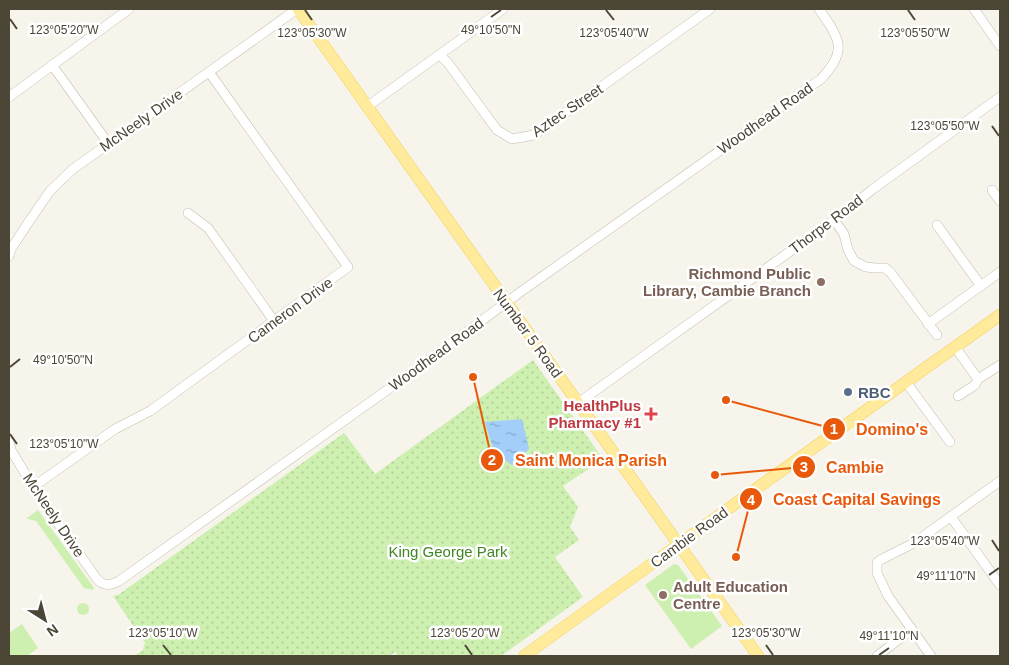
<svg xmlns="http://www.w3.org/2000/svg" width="1009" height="665" viewBox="0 0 1009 665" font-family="Arial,sans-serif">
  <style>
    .grass { fill: #cdefb0 }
    .park { fill: url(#park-dots) }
    .water { fill: url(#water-ripples) }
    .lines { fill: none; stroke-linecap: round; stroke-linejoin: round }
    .minor-casing { stroke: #c4bdac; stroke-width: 10 }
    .major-casing { stroke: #f1d15e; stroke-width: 12 }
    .minor { stroke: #fff; stroke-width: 9 }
    .major { stroke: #ffeb9b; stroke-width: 11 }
    .ticks { fill: none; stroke: #4c4637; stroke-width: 2 }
    .education-dot { fill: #8d6e63; stroke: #fff; stroke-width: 2 }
    .service-dot { fill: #5c6f8a; stroke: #fff; stroke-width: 2 }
    .health-dot { fill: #e0444e; stroke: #fff; stroke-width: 2 }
    .labels { text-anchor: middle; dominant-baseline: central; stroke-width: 5; stroke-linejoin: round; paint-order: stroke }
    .street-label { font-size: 15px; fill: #4c4637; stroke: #fff }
    .education-label { font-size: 15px; font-weight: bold; fill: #785e54; stroke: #fff; text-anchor: end }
    .service-label { font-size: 15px; font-weight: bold; fill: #4e5e75; stroke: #fff; text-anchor: start }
    .health-label { font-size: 15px; font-weight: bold; fill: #be3a42; stroke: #fff; text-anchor: end }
    .park-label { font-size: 15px; fill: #408622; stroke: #fff }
    .ticks-label { font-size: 12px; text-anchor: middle; fill: #4c4637; stroke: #fff; stroke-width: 5; stroke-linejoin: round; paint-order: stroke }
    .leader { fill: none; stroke: #e8590c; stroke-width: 2 }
    .callout-dot { fill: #e8590c; stroke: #fff; stroke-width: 2 }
    .mark-label { font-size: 15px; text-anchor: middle; font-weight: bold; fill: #fff }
    .callout-label { font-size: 16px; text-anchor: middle; font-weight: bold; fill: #e8590c; stroke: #fff; stroke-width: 5; stroke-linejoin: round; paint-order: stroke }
  </style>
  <defs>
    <pattern id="park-dots" width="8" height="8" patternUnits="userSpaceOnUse" patternTransform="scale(1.25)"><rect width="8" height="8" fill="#cdefb0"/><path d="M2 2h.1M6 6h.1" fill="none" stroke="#b2ce98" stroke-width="1.8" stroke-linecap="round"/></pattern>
    <pattern id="water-ripples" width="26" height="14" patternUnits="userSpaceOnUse" patternTransform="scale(1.25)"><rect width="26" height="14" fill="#a2cef9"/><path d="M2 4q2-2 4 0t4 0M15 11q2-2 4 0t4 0" fill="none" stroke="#86a9ca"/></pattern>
  </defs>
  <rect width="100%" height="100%" fill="#f7f4eb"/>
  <!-- grass -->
  <g class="grass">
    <path d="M38,510L94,588L93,590L84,588L36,521L28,519L27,518Z"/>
    <path d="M674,564L678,565L722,626L691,649L645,585Z"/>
    <circle cx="83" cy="609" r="6"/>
    <path d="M22,624L38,648L27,656H9V633Z"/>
  </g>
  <!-- park -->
  <path class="park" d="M533,360L603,459L563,486L578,507L570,527L579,540L555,557L583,597L501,656H398L395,652L390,656H134L143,650L145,643L113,596L118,595L344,433L375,474Z"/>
  <!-- water -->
  <path class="water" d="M522,419L529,449L512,465L494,452L485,422Z"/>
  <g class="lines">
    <defs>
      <g id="minor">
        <path d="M974,9L1000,46"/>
        <path d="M440,55L448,63L497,130L512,139L534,135L710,9"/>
        <path d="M52,65L108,143"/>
        <path d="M9,97L129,9"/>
        <path d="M368,106L503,9"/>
        <path d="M992,190L1000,201"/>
        <path d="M188,213L208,228L274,321"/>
        <path d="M834,220L844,234L848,250L854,261L866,267L875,268H885L891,273L937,335"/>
        <path d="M937,225L981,286"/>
        <path d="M9,256L11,249L30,220L50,191L73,169L297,9"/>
        <path d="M928,324L1000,272"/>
        <path d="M955,347L978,379L1000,365"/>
        <path d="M906,382L950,442"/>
        <path d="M958,396L975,385L978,379"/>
        <path d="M578,403L834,220L873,189L1000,97"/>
        <path d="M9,442L11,450L38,495L97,579C104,587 111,585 119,581L411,373L519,293L821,79C849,50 839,38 819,9"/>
        <path d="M33,487L115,429L150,411L348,267L209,72"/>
        <path d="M951,517L1000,585"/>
        <path d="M877,656L911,630"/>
        <path d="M931,656L888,596L877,573V563L880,560L914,543L1000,481"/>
      </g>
      <g id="major">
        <path d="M298,9L758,656"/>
        <path d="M524,656L718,516L1000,315"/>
      </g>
    </defs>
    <!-- minor casing -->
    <use href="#minor" class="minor-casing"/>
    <!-- major casing -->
    <use href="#major" class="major-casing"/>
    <!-- minor -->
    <use href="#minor" class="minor"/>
    <!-- major -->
    <use href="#major" class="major"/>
  </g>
  <!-- ticks -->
  <path class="ticks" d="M305,10L312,20M606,10L614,20M908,10L915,20M491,17L501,10M10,19L17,29M992,126L999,136M10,367L20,359M10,434L17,444M992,540L999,551M989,575L999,568M163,645L171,655M465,645L472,655M766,645L773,655M879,655L889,648"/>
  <!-- markers -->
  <g class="education-dot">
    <circle cx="821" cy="282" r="5"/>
    <circle cx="663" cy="595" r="5"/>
  </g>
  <circle class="service-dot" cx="848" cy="392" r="5"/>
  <path class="health-dot" d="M648.5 406.5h5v5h5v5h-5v5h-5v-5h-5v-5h5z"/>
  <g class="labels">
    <!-- street labels -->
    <g class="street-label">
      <text transform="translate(567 110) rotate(-34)">Aztec Street</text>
      <text transform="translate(765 118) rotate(-35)">Woodhead Road</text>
      <text transform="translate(141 120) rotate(-35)">McNeely Drive</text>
      <text transform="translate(826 224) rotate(-37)">Thorpe Road</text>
      <text transform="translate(290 310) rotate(-36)">Cameron Drive</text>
      <text transform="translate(528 333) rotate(54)">Number 5 Road</text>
      <text transform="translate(436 354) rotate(-36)">Woodhead Road</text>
      <text transform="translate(54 515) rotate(56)">McNeely Drive</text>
      <text transform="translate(689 537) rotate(-36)">Cambie Road</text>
    </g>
    <!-- education labels -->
    <g class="education-label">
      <text x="811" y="273">Richmond Public<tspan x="811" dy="17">Library, Cambie Branch</tspan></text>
      <text x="673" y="586" text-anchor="start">Adult Education<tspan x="673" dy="17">Centre</tspan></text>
    </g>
    <!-- service labels -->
    <g class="service-label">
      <text x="858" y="392">RBC</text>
    </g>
    <!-- health labels -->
    <g class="health-label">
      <text x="641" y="405">HealthPlus<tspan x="641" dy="17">Pharmacy #1</tspan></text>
    </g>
    <!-- park labels -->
    <g class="park-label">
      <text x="448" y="551">King George Park</text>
    </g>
  </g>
  <g class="ticks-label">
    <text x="64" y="34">123°05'20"W</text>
    <text x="491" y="34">49°10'50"N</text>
    <text x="312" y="37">123°05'30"W</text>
    <text x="614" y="37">123°05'40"W</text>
    <text x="915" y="37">123°05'50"W</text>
    <text x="945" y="130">123°05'50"W</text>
    <text x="63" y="364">49°10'50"N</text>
    <text x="64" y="448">123°05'10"W</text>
    <text x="945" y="545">123°05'40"W</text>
    <text x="946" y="580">49°11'10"N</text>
    <text x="163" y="637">123°05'10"W</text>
    <text x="465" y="637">123°05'20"W</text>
    <text x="766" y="637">123°05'30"W</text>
    <text x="889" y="640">49°11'10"N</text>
  </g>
  <!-- callouts -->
  <path class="leader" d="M726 400L834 429M473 377L492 460M715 475L804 467M736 557L751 499"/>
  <g class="callout-dot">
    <circle cx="726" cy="400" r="5"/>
    <circle cx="473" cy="377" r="5"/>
    <circle cx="715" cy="475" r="5"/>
    <circle cx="736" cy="557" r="5"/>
    <circle cx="834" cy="429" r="12"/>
    <circle cx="492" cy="460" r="12"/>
    <circle cx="804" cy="467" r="12"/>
    <circle cx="751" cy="499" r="12"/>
  </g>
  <g class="mark-label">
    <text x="834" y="434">1</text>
    <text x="492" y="465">2</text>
    <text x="804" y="472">3</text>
    <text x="751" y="505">4</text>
  </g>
  <g class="callout-label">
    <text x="892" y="435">Domino's</text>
    <text x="591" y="466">Saint Monica Parish</text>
    <text x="855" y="473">Cambie</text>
    <text x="857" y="505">Coast Capital Savings</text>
  </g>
  <!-- border -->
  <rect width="1009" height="665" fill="none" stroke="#4c4637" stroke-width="20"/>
  <!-- north arrow -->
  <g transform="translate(45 620) rotate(144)" stroke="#ffffff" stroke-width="4" paint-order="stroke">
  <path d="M0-4L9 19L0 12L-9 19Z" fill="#4c4637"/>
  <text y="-8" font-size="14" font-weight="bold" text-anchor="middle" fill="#4c4637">N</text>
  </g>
</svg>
